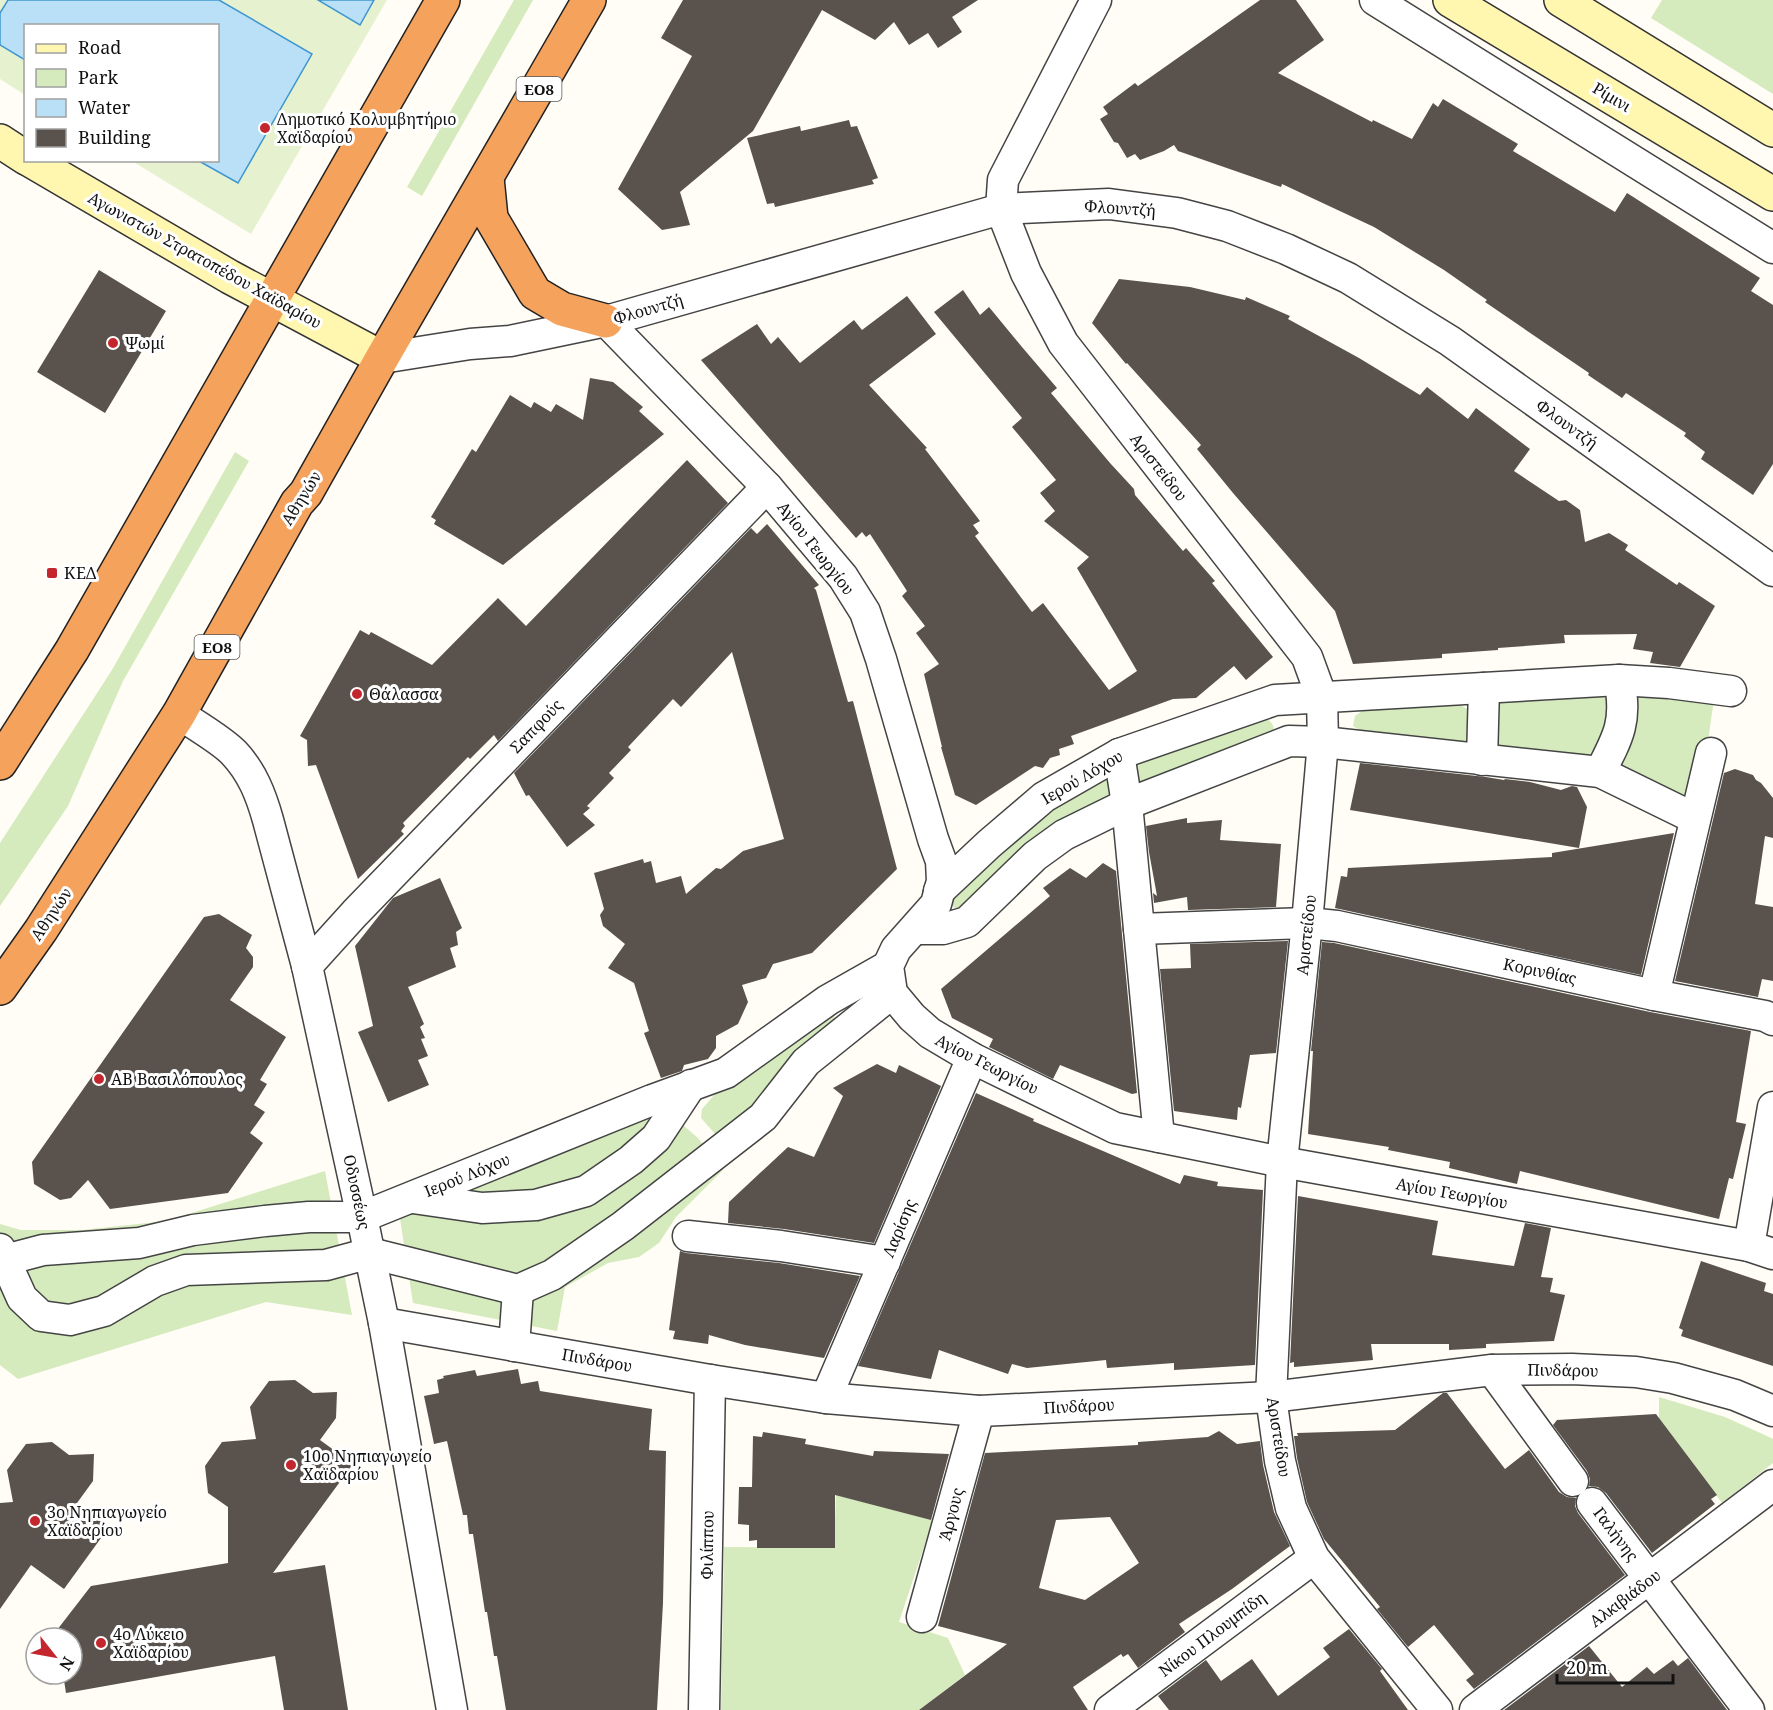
<svg xmlns="http://www.w3.org/2000/svg" width="1773" height="1710" viewBox="0 0 1773 1710" font-family="'Noto Serif',serif">
  <style>
    .green { fill: #d5ebbd }
    .pitch { fill: #e6f2cf }
    .water { fill: #b9e0f7; stroke: #3f96cf; stroke-width: 1.5 }
    .building { fill: #5a524d; fill-rule: evenodd }
    .lines { fill: none; stroke-linecap: round; stroke-linejoin: round }
    .street-casing { stroke: #444; stroke-width: 33 }
    .secondary-casing { stroke: #333; stroke-width: 36 }
    .highway-casing { stroke: #222; stroke-width: 36 }
    .street { stroke: #fff; stroke-width: 30 }
    .secondary { stroke: #fff6b0; stroke-width: 33 }
    .highway { stroke: #f5a25d; stroke-width: 33 }
    .poi-dot { fill: #c4262e; stroke: #fff; stroke-width: 2 }
    .labels { text-anchor: middle; dominant-baseline: central; stroke-width: 6; stroke-linejoin: round; paint-order: stroke }
    .shield { fill: #fff; stroke: #585858; stroke-width: 1.5 }
    .shield-label { font-size: 15px; font-weight: bold; fill: #111 }
    .street-label { font-size: 16px; fill: #111; stroke: #fff }
    .poi-label { font-size: 16px; fill: #111; stroke: #fff; text-anchor: start }
  </style>
  <rect width="100%" height="100%" fill="#fffdf5"/>
  <!-- green -->
  <g class="green">
    <path d="M514,0H533L422,196L407,187Z"/>
    <path d="M1662,0H1773V94L1651,18Z"/>
    <path d="M235,452L249,461L123,681L68,806L0,906V843L112,670Z"/>
    <path d="M1602,689L1611,696L1617,710L1599,742L1588,757L1499,748L1494,743L1499,699L1547,701Z"/>
    <path d="M1634,689L1714,699L1709,734L1691,806L1620,771L1622,745Z"/>
    <path d="M1458,703L1470,711L1469,739L1463,747L1367,735L1353,726L1355,716L1367,708Z"/>
    <path d="M1263,716C1274,723 1275,726 1273,738L1141,791L1132,764Z"/>
    <path d="M1106,776L1114,781L1113,793L1103,802L958,911L951,904L954,894L1017,825Z"/>
    <path d="M828,1010L834,1014L835,1024L758,1110L717,1136L701,1118L702,1109L714,1095L757,1067Z"/>
    <path d="M662,1107L698,1138L723,1170L676,1217L659,1243L639,1257L608,1263L565,1287L557,1331L413,1303L399,1212Z"/>
    <path d="M325,1171L352,1315L266,1302L18,1379L0,1365V1224L21,1230H82L166,1221Z"/>
    <path d="M1659,1397L1725,1417L1769,1437L1773,1439V1463L1722,1503L1659,1419Z"/>
    <path d="M836,1495L933,1520L899,1622L948,1638L965,1675L919,1710H721L724,1547L834,1548Z"/>
  </g>
  <!-- pitch -->
  <path class="pitch" d="M0,0H387L251,234L132,161L218,160V26H26L25,95L0,79Z"/>
  <!-- water -->
  <g class="water">
    <path d="M8,0H219L312,54L238,183L199,161L218,160V26H26L25,60L0,45V13Z"/>
    <path d="M318,0H374L360,25Z"/>
  </g>
  <!-- building -->
  <g class="building">
    <path d="M683,0H978L952,17L962,32L938,48L928,33L909,45L894,22L875,40L822,10L753,131L680,192L690,225L662,230L618,189L692,56L661,38Z"/>
    <path d="M1260,0H1296L1324,40L1278,73L1372,122L1373,120L1412,139L1433,103L1438,107L1443,99L1518,144L1513,151L1615,212L1627,193L1760,278L1751,291L1773,305V464L1753,495L1701,459L1705,452L1684,436L1686,433L1626,393L1622,398L1588,375L1589,373L1485,302L1487,300L1444,270L1374,227L1282,184L1281,187L1178,151L1174,145L1164,151L1140,160L1135,154L1127,158L1118,143L1114,142L1100,119L1108,114L1103,107L1135,83L1138,86Z"/>
    <path d="M849,120L851,127L857,126L878,178L872,180L874,184L775,207L774,203L767,204L747,138L800,126L801,131Z"/>
    <path d="M99,270L166,311L105,413L37,372Z"/>
    <path d="M1119,279L1190,287L1245,300L1246,297L1290,316L1288,319L1359,358L1420,395L1427,387L1468,419L1476,408L1530,449L1514,471L1559,501L1566,500L1580,510L1585,542L1609,533L1628,545L1625,550L1677,585L1679,582L1715,606L1680,667L1650,663L1653,652L1633,649L1637,634L1564,635L1565,643L1498,648V650L1442,654V658L1353,664L1335,611L1233,493L1197,449L1201,445L1127,363L1126,364L1092,323Z"/>
    <path d="M963,290L980,315L989,307L1022,347L1057,388L1051,393L1110,463L1134,489L1135,495L1183,551L1186,548L1215,581L1212,583L1273,657L1246,680L1234,666L1196,698L1173,699L1071,736L1074,744L1059,749L1060,755L1050,758L1043,768L1035,766L976,805L955,795L941,747H942L924,674L939,664L916,633L925,626L902,596L907,591L870,534L866,537L862,532L856,538L701,360L757,324L771,344L778,337L800,363L854,320L862,330L907,296L936,334L869,385L927,448L925,449L980,521L973,525L979,533L975,536L1032,612L1043,603L1109,690L1137,671L1077,568L1089,557L1044,521L1055,511L1040,493L1056,480L1012,427L1022,418L934,312Z"/>
    <path d="M590,378L613,382L643,407L639,411L664,434L503,565L434,524L436,520L431,517L472,449L476,452L510,395L531,408L534,402L551,412L556,404L583,420Z"/>
    <path d="M687,460L728,503L498,741L494,735L470,759L468,757L403,823L405,826L401,831L404,834L358,879L316,765L308,766L307,740L300,736L360,630L369,635L371,632L432,665L498,598L526,626Z"/>
    <path d="M767,524L819,585L814,588L816,590L848,702L853,701L897,869L812,953L773,964L766,978L742,985L748,1002L738,1024L716,1036V1048L708,1059L684,1065L682,1071L661,1078L644,1033L649,1031L634,983L608,968L625,944L603,926L600,915L604,909L594,873L643,859L644,863L651,861L656,883L681,876L686,894L716,868L721,869L743,851L784,839L732,652L681,707L673,699L628,747L631,750L609,773L614,778L587,806L590,808L583,814L595,825L567,847L529,795L526,796L514,773L751,528L757,534Z"/>
    <path d="M1360,763L1486,777L1504,780L1505,779L1530,782L1561,790L1572,786L1577,787L1587,807L1579,848L1350,810Z"/>
    <path d="M1735,769L1753,775L1756,780L1761,783L1773,798V838L1765,836L1755,904L1773,907V981L1762,979L1758,997L1675,981L1724,773Z"/>
    <path d="M1187,818V823L1222,820L1220,840L1281,844L1276,907L1188,910L1187,897L1154,903L1153,893L1157,896L1149,852L1146,826Z"/>
    <path d="M1674,833L1641,975L1335,908L1341,876L1347,877L1348,868L1552,857V853Z"/>
    <path d="M1103,863L1116,871L1137,1093L1132,1094L1060,1065L1053,1079L989,1047L993,1039L952,1018L941,989L1050,896L1043,888L1070,868L1086,878Z"/>
    <path d="M440,878L462,928L456,932L458,945L450,948L456,967L408,987L424,1024L420,1027L425,1038L421,1039L428,1056L418,1060L429,1085L388,1102L358,1032L373,1026L355,946L393,898Z"/>
    <path d="M219,914L252,935L246,948L253,957V967L230,1000L286,1037L260,1080L267,1084L254,1105L265,1112L250,1133L263,1143L228,1193L110,1209L88,1180L71,1198L60,1200L34,1184L32,1162L204,917Z"/>
    <path d="M1288,941L1276,1053L1250,1055L1241,1108L1238,1107L1237,1120L1174,1111L1160,969L1191,968L1190,944Z"/>
    <path d="M1322,942L1334,943L1650,1012L1751,1031L1736,1122L1746,1124L1733,1179L1729,1178L1719,1219L1520,1171L1517,1184L1449,1168L1450,1162L1388,1150L1389,1147L1308,1134L1313,1051H1311Z"/>
    <path d="M877,1064L896,1073L899,1065L941,1086L874,1243L784,1229L728,1223L729,1202L788,1147L814,1157L843,1096L833,1088Z"/>
    <path d="M976,1093L1034,1119L1033,1121L1180,1184L1184,1175L1218,1182L1217,1186L1263,1190L1255,1365L1174,1370V1363L1107,1368L1106,1360L1027,1368L1012,1364L1008,1374L939,1350L931,1379L858,1366Z"/>
    <path d="M1298,1196L1438,1221L1432,1255L1514,1266L1525,1223L1551,1228L1541,1277L1553,1278L1550,1292L1565,1295L1554,1341L1486,1344V1348L1449,1350V1344H1371L1373,1360L1294,1367V1362L1290,1363Z"/>
    <path d="M680,1251L686,1253L779,1263L860,1276L824,1358L745,1345L709,1335L708,1344L673,1339L675,1331L669,1330Z"/>
    <path d="M1701,1261L1766,1283L1764,1291L1773,1294V1366L1681,1336L1683,1330L1679,1328Z"/>
    <path d="M518,1369L521,1384L538,1381L540,1391L652,1409L649,1450L666,1451L663,1603L657,1710H506L497,1656H494L487,1612H485L473,1534H469L467,1515H463L447,1441L434,1444L424,1396L439,1393L437,1380L444,1378L443,1376L475,1370L477,1376Z"/>
    <path d="M295,1380L313,1393L337,1392L336,1418L320,1440L353,1464L273,1573L325,1565L348,1710H284L275,1656L66,1693L63,1674H72V1638H58L57,1630L91,1586L228,1563V1507L208,1493L205,1466L222,1442L256,1439L250,1407L269,1381Z"/>
    <path d="M1443,1393H1447L1505,1469L1529,1450L1559,1492L1567,1497L1576,1498L1575,1506L1578,1513L1625,1575L1474,1689L1466,1680L1474,1674L1434,1625L1408,1647L1377,1609L1380,1607L1324,1539L1307,1502L1297,1458L1294,1436H1298L1297,1433L1395,1430Z"/>
    <path d="M1656,1414L1717,1495L1711,1499L1715,1504L1652,1553L1606,1493L1598,1487L1589,1486L1590,1479L1587,1471L1553,1425L1557,1420Z"/>
    <path d="M1219,1431L1237,1444L1260,1441L1263,1465L1274,1512L1290,1546L1232,1589L1179,1624L1185,1632L1138,1668L1128,1654L1123,1657L1121,1654L1073,1687L1088,1710H919L1007,1644L938,1626L985,1453L1138,1445V1442L1208,1437ZM1110,1517L1139,1563L1085,1600L1039,1588L1056,1520Z"/>
    <path d="M763,1432L806,1439L805,1444L873,1456L874,1451L949,1454L931,1520L835,1495V1548H757V1540L749,1541V1525L738,1524L739,1487H752L753,1436L762,1437Z"/>
    <path d="M52,1442L69,1455L94,1454L93,1481L77,1503L109,1527L64,1589L31,1565L0,1609V1503L13,1502L7,1470L26,1444Z"/>
    <path d="M1349,1629L1382,1669L1380,1671L1408,1710H1169L1158,1696L1206,1660L1221,1681L1252,1659L1278,1696L1330,1657L1323,1648Z"/>
    <path d="M1589,1646L1622,1687L1647,1667L1654,1674L1673,1660L1678,1666L1688,1658L1727,1710H1504Z"/>
  </g>
  <g class="lines">
    <defs>
      <g id="street">
        <path d="M1096,0L1003,180L1001,209L1026,273L1063,343L1307,657L1322,698L1323,742L1307,923L1282,1162L1271,1397L1280,1461L1291,1508L1314,1558L1437,1710"/>
        <path d="M1375,0L1773,248"/>
        <path d="M606,321L767,487L843,577L865,612L881,659L933,839L941,861L942,881L936,904L896,949L888,966L892,993L912,1017L930,1033L972,1058L1115,1128L1282,1162L1749,1246L1773,1254"/>
        <path d="M382,358L470,344L510,341L606,321L1001,209L1109,204L1177,213L1227,226L1286,249L1348,278L1450,341L1773,571"/>
        <path d="M179,714C194,724 223,741 234,753C252,772 261,795 268,820L307,966L362,1217L384,1323L452,1710"/>
        <path d="M1119,754L1127,804L1159,1137"/>
        <path d="M1482,760L1484,688"/>
        <path d="M1600,772C1618,738 1628,720 1619,680"/>
        <path d="M939,891L989,844L1044,797L1119,754L1275,700L1619,680L1669,683L1731,691"/>
        <path d="M915,929H943L967,922L1035,856L1064,835L1127,804L1289,741L1323,742L1600,772L1694,818"/>
        <path d="M1139,929L1307,923L1337,926L1654,995L1765,1016L1773,1020"/>
        <path d="M307,966L355,913L767,487"/>
        <path d="M1654,995L1711,753"/>
        <path d="M413,1198L482,1208L536,1205L586,1191L631,1160L656,1138L691,1085"/>
        <path d="M688,1236L781,1246L885,1262"/>
        <path d="M1749,1246L1773,1107"/>
        <path d="M0,1249L22,1298L41,1316L70,1320L104,1311L155,1281L186,1270L326,1265L370,1253L518,1290L552,1275L623,1226L763,1117L806,1062L892,993"/>
        <path d="M5,1260L43,1250L139,1243L193,1230L265,1221L309,1217H362L652,1100L726,1073L828,1000L888,966"/>
        <path d="M384,1323L710,1380L826,1398L979,1411L1271,1397L1492,1370L1572,1369L1636,1372L1673,1378L1735,1395L1773,1411"/>
        <path d="M514,1346L518,1290"/>
        <path d="M1492,1370L1573,1481"/>
        <path d="M826,1398L972,1058"/>
        <path d="M1592,1503L1749,1710"/>
        <path d="M922,1617L979,1411"/>
        <path d="M704,1710L710,1380"/>
        <path d="M1110,1710L1314,1558"/>
        <path d="M1475,1710L1773,1485"/>
      </g>
      <g id="secondary">
        <path d="M1450,0L1773,194"/>
        <path d="M1561,0L1773,130"/>
        <path d="M0,141L26,158"/>
        <path d="M30,160L230,277L382,358"/>
      </g>
      <g id="highway">
        <path d="M487,178L491,218L535,293L562,309L606,321"/>
        <path d="M0,763L72,650L443,0"/>
        <path d="M0,988L41,930L179,714L297,503L306,493L382,358L589,0"/>
      </g>
    </defs>
    <!-- street casing -->
    <use href="#street" class="street-casing"/>
    <!-- secondary casing -->
    <use href="#secondary" class="secondary-casing"/>
    <!-- highway casing -->
    <use href="#highway" class="highway-casing"/>
    <!-- street -->
    <use href="#street" class="street"/>
    <!-- secondary -->
    <use href="#secondary" class="secondary"/>
    <!-- highway -->
    <use href="#highway" class="highway"/>
  </g>
  <!-- markers -->
  <g class="poi-dot">
    <circle cx="265" cy="128" r="6"/>
    <circle cx="113" cy="343" r="6"/>
    <rect x="46" y="567" width="12" height="12" rx="3"/>
    <circle cx="357" cy="694" r="6"/>
    <circle cx="99" cy="1079" r="6"/>
    <circle cx="291" cy="1465" r="6"/>
    <circle cx="35" cy="1521" r="6"/>
    <circle cx="101" cy="1643" r="6"/>
  </g>
  <g class="labels">
    <!-- shield labels -->
    <g class="shield">
      <rect x="516.5" y="77" width="45" height="24" rx="4.5"/>
      <rect x="194.5" y="635" width="45" height="24" rx="4.5"/>
    </g>
    <g class="shield-label">
      <text x="539" y="89">ΕΟ8</text>
      <text x="217" y="647">ΕΟ8</text>
    </g>
    <!-- street labels -->
    <g class="street-label">
      <text transform="translate(1612 97) rotate(31)">Ρίμινι</text>
      <text transform="translate(1120 208) rotate(4)">Φλουντζή</text>
      <text transform="translate(205 260) rotate(29)">Αγωνιστών Στρατοπέδου Χαϊδαρίου</text>
      <text transform="translate(648 309) rotate(-16)">Φλουντζή</text>
      <text transform="translate(1567 424) rotate(36)">Φλουντζή</text>
      <text transform="translate(1159 467) rotate(52)">Αριστείδου</text>
      <text transform="translate(301 498) rotate(-58)">Αθηνών</text>
      <text transform="translate(816 548) rotate(52)">Αγίου Γεωργίου</text>
      <text transform="translate(536 726) rotate(-46)">Σαπφούς</text>
      <text transform="translate(1082 777) rotate(-30)">Ιερού Λόχου</text>
      <text transform="translate(51 914) rotate(-56)">Αθηνών</text>
      <text transform="translate(1306 935) rotate(-84)">Αριστείδου</text>
      <text transform="translate(1540 971) rotate(12)">Κορινθίας</text>
      <text transform="translate(987 1064) rotate(27)">Αγίου Γεωργίου</text>
      <text transform="translate(467 1175) rotate(-22)">Ιερού Λόχου</text>
      <text transform="translate(357 1192) rotate(78)">Οδυσσέως</text>
      <text transform="translate(1452 1193) rotate(10)">Αγίου Γεωργίου</text>
      <text transform="translate(899 1228) rotate(-67)">Λαρίσης</text>
      <text transform="translate(597 1360) rotate(10)">Πινδάρου</text>
      <text transform="translate(1563 1370) rotate(1)">Πινδάρου</text>
      <text transform="translate(1079 1406) rotate(-3)">Πινδάρου</text>
      <text transform="translate(1279 1437) rotate(81)">Αριστείδου</text>
      <text transform="translate(951 1514) rotate(-75)">Άργους</text>
      <text transform="translate(1616 1534) rotate(53)">Γαλήνης</text>
      <text transform="translate(707 1545) rotate(-89)">Φιλίππου</text>
      <text transform="translate(1625 1598) rotate(-37)">Αλκιβιάδου</text>
      <text transform="translate(1212 1634) rotate(-37)">Νίκου Πλουμπίδη</text>
    </g>
    <!-- poi labels -->
    <g class="poi-label">
      <text x="277" y="119">Δημοτικό Κολυμβητήριο<tspan x="277" dy="18">Χαϊδαρίου</tspan></text>
      <text x="125" y="343">Ψωμί</text>
      <text x="64" y="573">ΚΕΔ</text>
      <text x="369" y="694">Θάλασσα</text>
      <text x="111" y="1079">ΑΒ Βασιλόπουλος</text>
      <text x="303" y="1456">10ο Νηπιαγωγείο<tspan x="303" dy="18">Χαϊδαρίου</tspan></text>
      <text x="47" y="1512">3ο Νηπιαγωγείο<tspan x="47" dy="18">Χαϊδαρίου</tspan></text>
      <text x="113" y="1634">4ο Λύκειο<tspan x="113" dy="18">Χαϊδαρίου</tspan></text>
    </g>
  </g>
  <!-- legend -->
  <rect x="24" y="24" width="195" height="138" fill="#ffffff" stroke="#a0a0a0" stroke-width="1.5"/>
  <rect x="36" y="44" width="30" height="9" fill="#fff6b0" stroke="#a0a0a0" stroke-width="1.5"/>
  <text x="78" y="54" font-size="18" fill="#111111">Road</text>
  <rect x="36" y="69" width="30" height="18" fill="#d5ebbd" stroke="#a0a0a0" stroke-width="1.5"/>
  <text x="78" y="84" font-size="18" fill="#111111">Park</text>
  <rect x="36" y="99" width="30" height="18" fill="#b9e0f7" stroke="#a0a0a0" stroke-width="1.5"/>
  <text x="78" y="114" font-size="18" fill="#111111">Water</text>
  <rect x="36" y="129" width="30" height="18" fill="#5a524d" stroke="#a0a0a0" stroke-width="1.5"/>
  <text x="78" y="144" font-size="18" fill="#111111">Building</text>
  <!-- north arrow -->
  <g transform="translate(54 1656) rotate(121)"><circle r="28" fill="#ffffff" stroke="#a0a0a0" stroke-width="1.5"/>
  <path d="M0-4.5L10 22L0 15L-10 22Z" fill="#c4262e"/>
  <text y="-9" font-size="16" font-weight="bold" text-anchor="middle" fill="#111111">N</text>
  </g>
  <!-- scale -->
  <path d="M1557 1674v9h116v-9" fill="none" stroke="#111111" stroke-width="3"/>
  <text x="1566" y="1674" font-size="18" fill="#111111" stroke="#ffffff" stroke-width="4.5" paint-order="stroke">20 m</text>
</svg>
